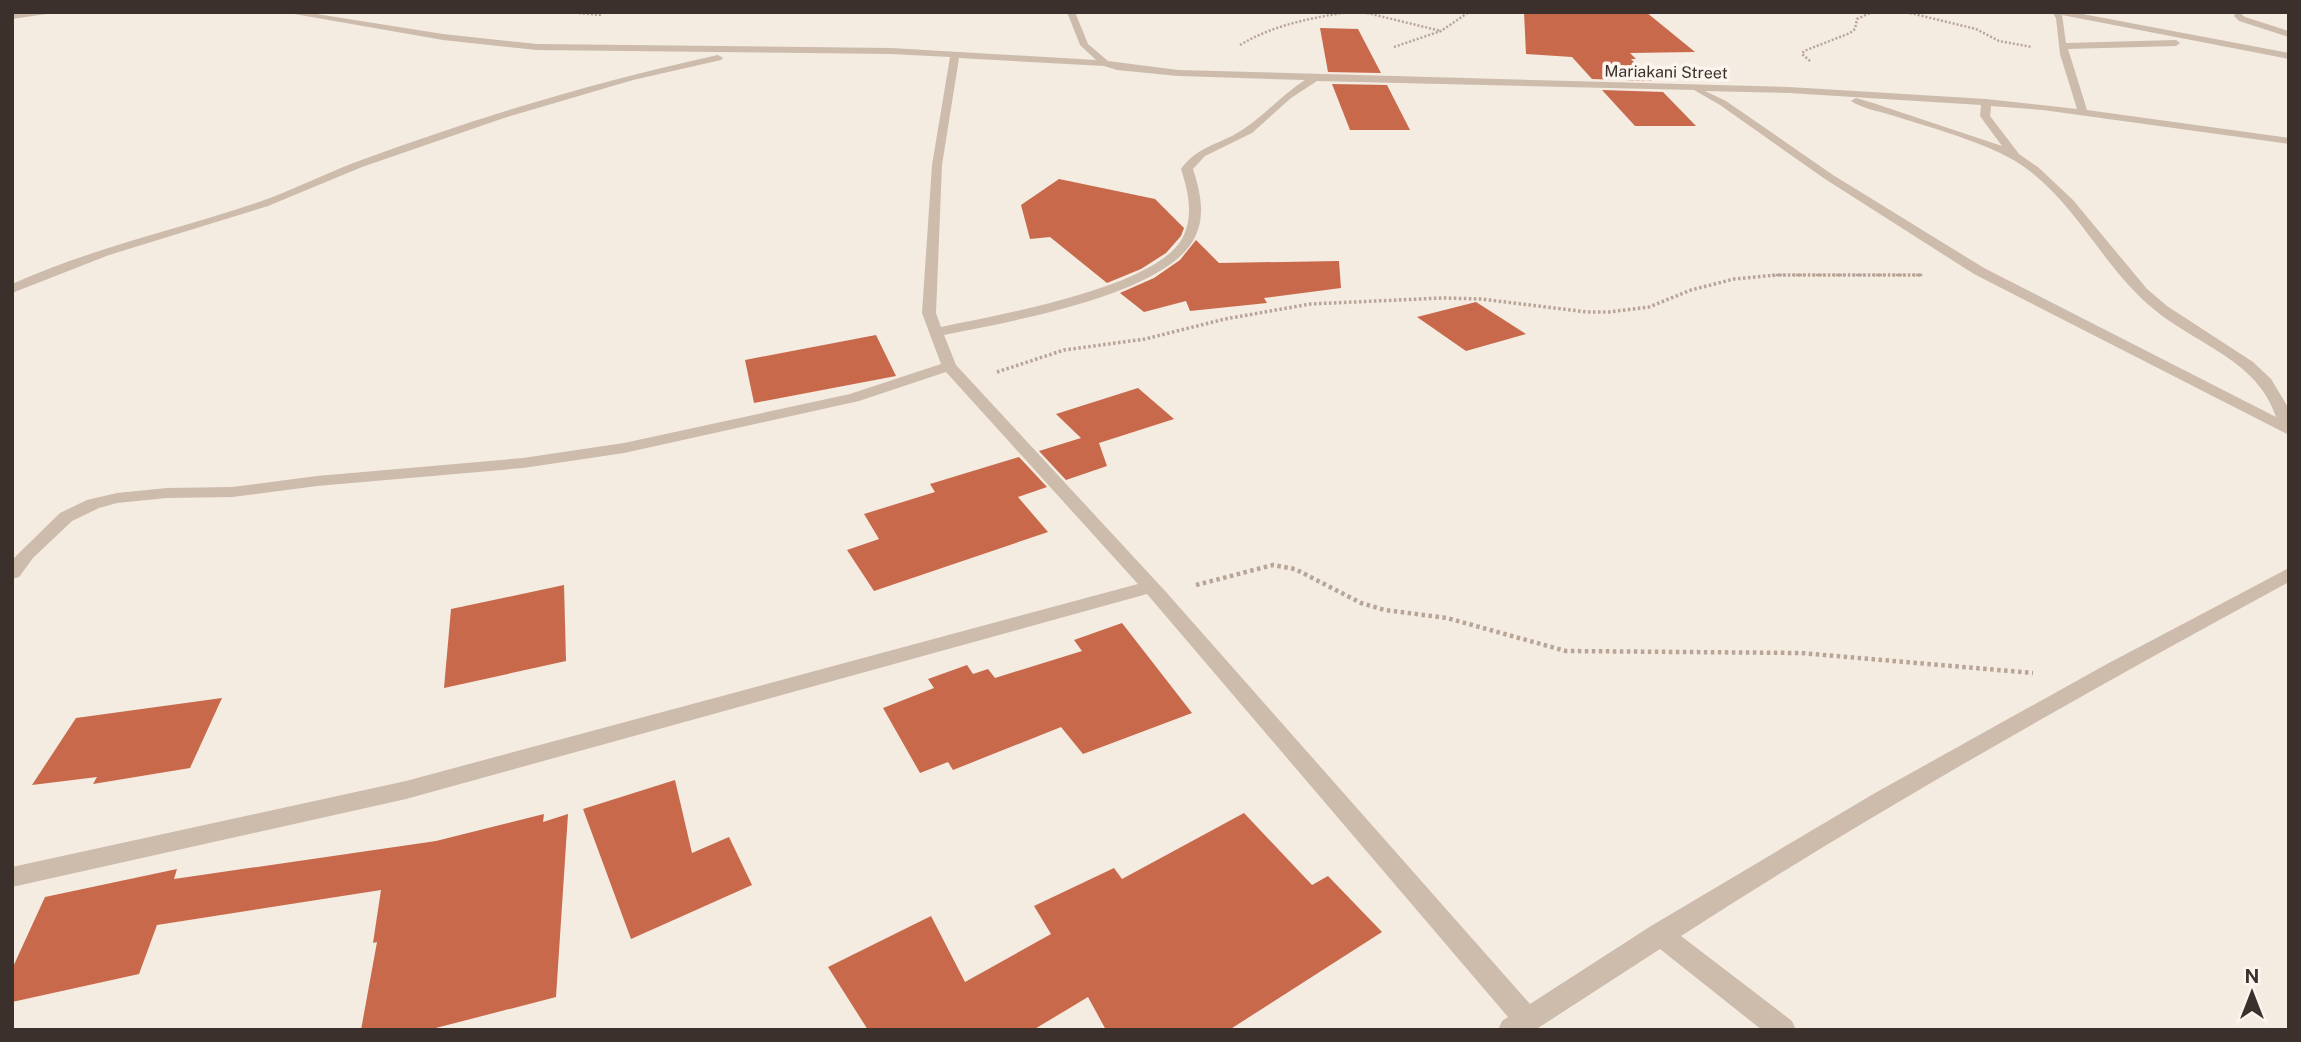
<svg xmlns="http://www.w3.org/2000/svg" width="2301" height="1042" viewBox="0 0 2301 1042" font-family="'Public Sans',sans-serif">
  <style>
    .building { fill: #c8694b }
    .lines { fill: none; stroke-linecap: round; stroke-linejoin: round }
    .path-far2 { stroke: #b9a596; stroke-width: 2.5; stroke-dasharray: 2 2; stroke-linecap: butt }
    .path-far1 { stroke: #b9a596; stroke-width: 3.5; stroke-dasharray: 2.5 2.5; stroke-linecap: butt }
    .path { stroke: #b9a596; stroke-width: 4.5; stroke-dasharray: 3.5 3.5; stroke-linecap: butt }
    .minor { fill: #cdbbac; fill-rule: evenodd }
    .labels { text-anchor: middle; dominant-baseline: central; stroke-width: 7; stroke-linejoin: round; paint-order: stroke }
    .far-street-label { font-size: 16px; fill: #3b302b; stroke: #fbf5ee }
  </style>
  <rect width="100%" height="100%" fill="#f4ebe1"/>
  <!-- building -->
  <g class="building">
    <path d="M1524,12H1646L1695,52L1630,53L1636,59H1631L1652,81L1592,79L1572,57L1526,54Z"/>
    <path d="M1320,28L1358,29L1381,73L1328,72Z"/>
    <path d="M1332,84L1387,85L1410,130H1350Z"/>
    <path d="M1602,90L1663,92L1696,126H1635Z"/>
    <path d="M1059,179L1155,199L1184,228L1181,236L1166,253L1141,269L1107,283L1050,237L1030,239L1021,205Z"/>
    <path d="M1196,240L1219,263L1339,261L1341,288L1264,298L1267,303L1190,311L1186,301L1144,312L1120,293L1154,278L1180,260Z"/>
    <path d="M1476,302L1526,334L1466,351L1417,317Z"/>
    <path d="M876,335L896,376L754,403L745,360Z"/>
    <path d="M1138,388L1174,419L1099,443L1107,466L1066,480L1039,451L1081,438L1056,414Z"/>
    <path d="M1019,457L1047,487L1018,497L1048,532L874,591L847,550L879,539L864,514L935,492L930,484Z"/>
    <path d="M564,585L566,661L444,688L451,609Z"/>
    <path d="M1122,623L1192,713L1083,754L1061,727L953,770L948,762L920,773L883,708L934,688L928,679L967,665L973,674L988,669L995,678L1082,651L1074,640Z"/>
    <path d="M222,698L190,768L93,784L97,777L32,785L76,718Z"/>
    <path d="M675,780L692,853L729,837L752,885L631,939L583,809Z"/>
    <path d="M1244,813L1312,885L1328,876L1382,932L1229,1030H1106L1088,997L1033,1030H868L828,967L931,916L965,982L1051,934L1034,906L1114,868L1122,879Z"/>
    <path d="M544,814L543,822L568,814L556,997L428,1030H361L377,942L373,943L381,890L157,925L139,974L12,1002V969L45,897L177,869L174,879L436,841Z"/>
  </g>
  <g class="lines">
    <!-- path-far2 -->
    <g class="path-far2">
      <path d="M567,12L601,15"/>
      <path d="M1363,12L1441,31"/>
      <path d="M1906,12L1976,29L1999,41L2032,47"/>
      <path d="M1240,45C1273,25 1311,18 1348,12"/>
      <path d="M1394,47L1441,31L1469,12"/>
      <path d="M1810,61L1802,54L1804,51L1850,33L1855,29L1857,19L1872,12"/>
      <path d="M1772,275H1923"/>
    </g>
    <!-- path-far1 -->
    <path class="path-far1" d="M997,372L1064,350L1145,339L1225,319L1310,304L1442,298L1481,299L1587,312H1609L1649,307L1691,290L1734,279L1777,275H1923"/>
    <!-- path -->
    <path class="path" d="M1196,585L1273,565L1295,569L1361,603L1385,610L1447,618L1566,651L1801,653L2033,673"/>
    <!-- minor -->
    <g class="minor">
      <path d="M32,12H60L12,19V14Z"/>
      <path d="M283,12H304L443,34L537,44L891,48L1096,60L1080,45L1067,12H1075L1088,44L1108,61L1178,70L1789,87L1986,99L2077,109L2060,54L2056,18L2052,12H2072L2289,53V59L2062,15L2066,43L2176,40L2180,43L2176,46L2068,49L2087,110L2289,138V144L2043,110L1991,106L1990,116L2019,154L2039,168L2073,200L2147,289L2167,306L2253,362L2271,379L2289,409V435L1974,274L1825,179L1720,105L1694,90L1317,81L1291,98L1252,133L1205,156L1193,169C1200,191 1206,215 1195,237C1167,296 1005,322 944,335L956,365L1166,592L1530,1004L1651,926L1875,793L2107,664L2289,568V582C2083,694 1878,809 1681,936L1792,1021L1796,1030H1762L1660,949L1535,1030H1498L1502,1021L1508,1017L1147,594L406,799L12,887V867L406,781L1138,584L946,372L859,401L624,453L523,468L317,486L232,497L167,498L117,503L99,508L72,521L33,558L19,577L12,579V560L60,513L87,500L117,493L167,488L232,487L317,476L523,458L624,443L850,394L941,364L922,313L932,165L950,57L891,54L537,50L443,40ZM959,58L1104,66L1117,70L1178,76L1305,80C1283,94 1266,114 1245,128C1223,144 1198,145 1181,169C1188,191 1194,215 1183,237C1158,288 996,315 941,327L936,313L942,165ZM1705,91L1789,93L1981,105L1980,116L2002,146L1873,103L1856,98L1851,101C1861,108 1878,111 1891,115C1926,126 1973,139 2006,156C2072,190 2099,266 2156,311C2198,345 2258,361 2276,417L1984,268L1833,175L1726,101Z"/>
      <path d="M2236,12H2244L2242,15L2245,17L2289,31V37L2239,21L2234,16Z"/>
      <path d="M718,55L723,58L721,60L633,80L504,118L362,167L268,206L109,255L12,293V284C92,248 176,230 259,202C296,189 330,171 367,158C482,116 598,81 718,55Z"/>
    </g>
  </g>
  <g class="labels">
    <!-- far-street labels -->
    <g class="far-street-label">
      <text transform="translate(1666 72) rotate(1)">Mariakani Street</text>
    </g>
  </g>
  <!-- border -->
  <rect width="2301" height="1042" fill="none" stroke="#3b302b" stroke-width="28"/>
  <!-- north arrow -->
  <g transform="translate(2252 993)" stroke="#fbf5ee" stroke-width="5" paint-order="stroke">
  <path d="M0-5L12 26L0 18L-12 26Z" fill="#3b302b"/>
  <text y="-10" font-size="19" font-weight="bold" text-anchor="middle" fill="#3b302b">N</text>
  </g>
</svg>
